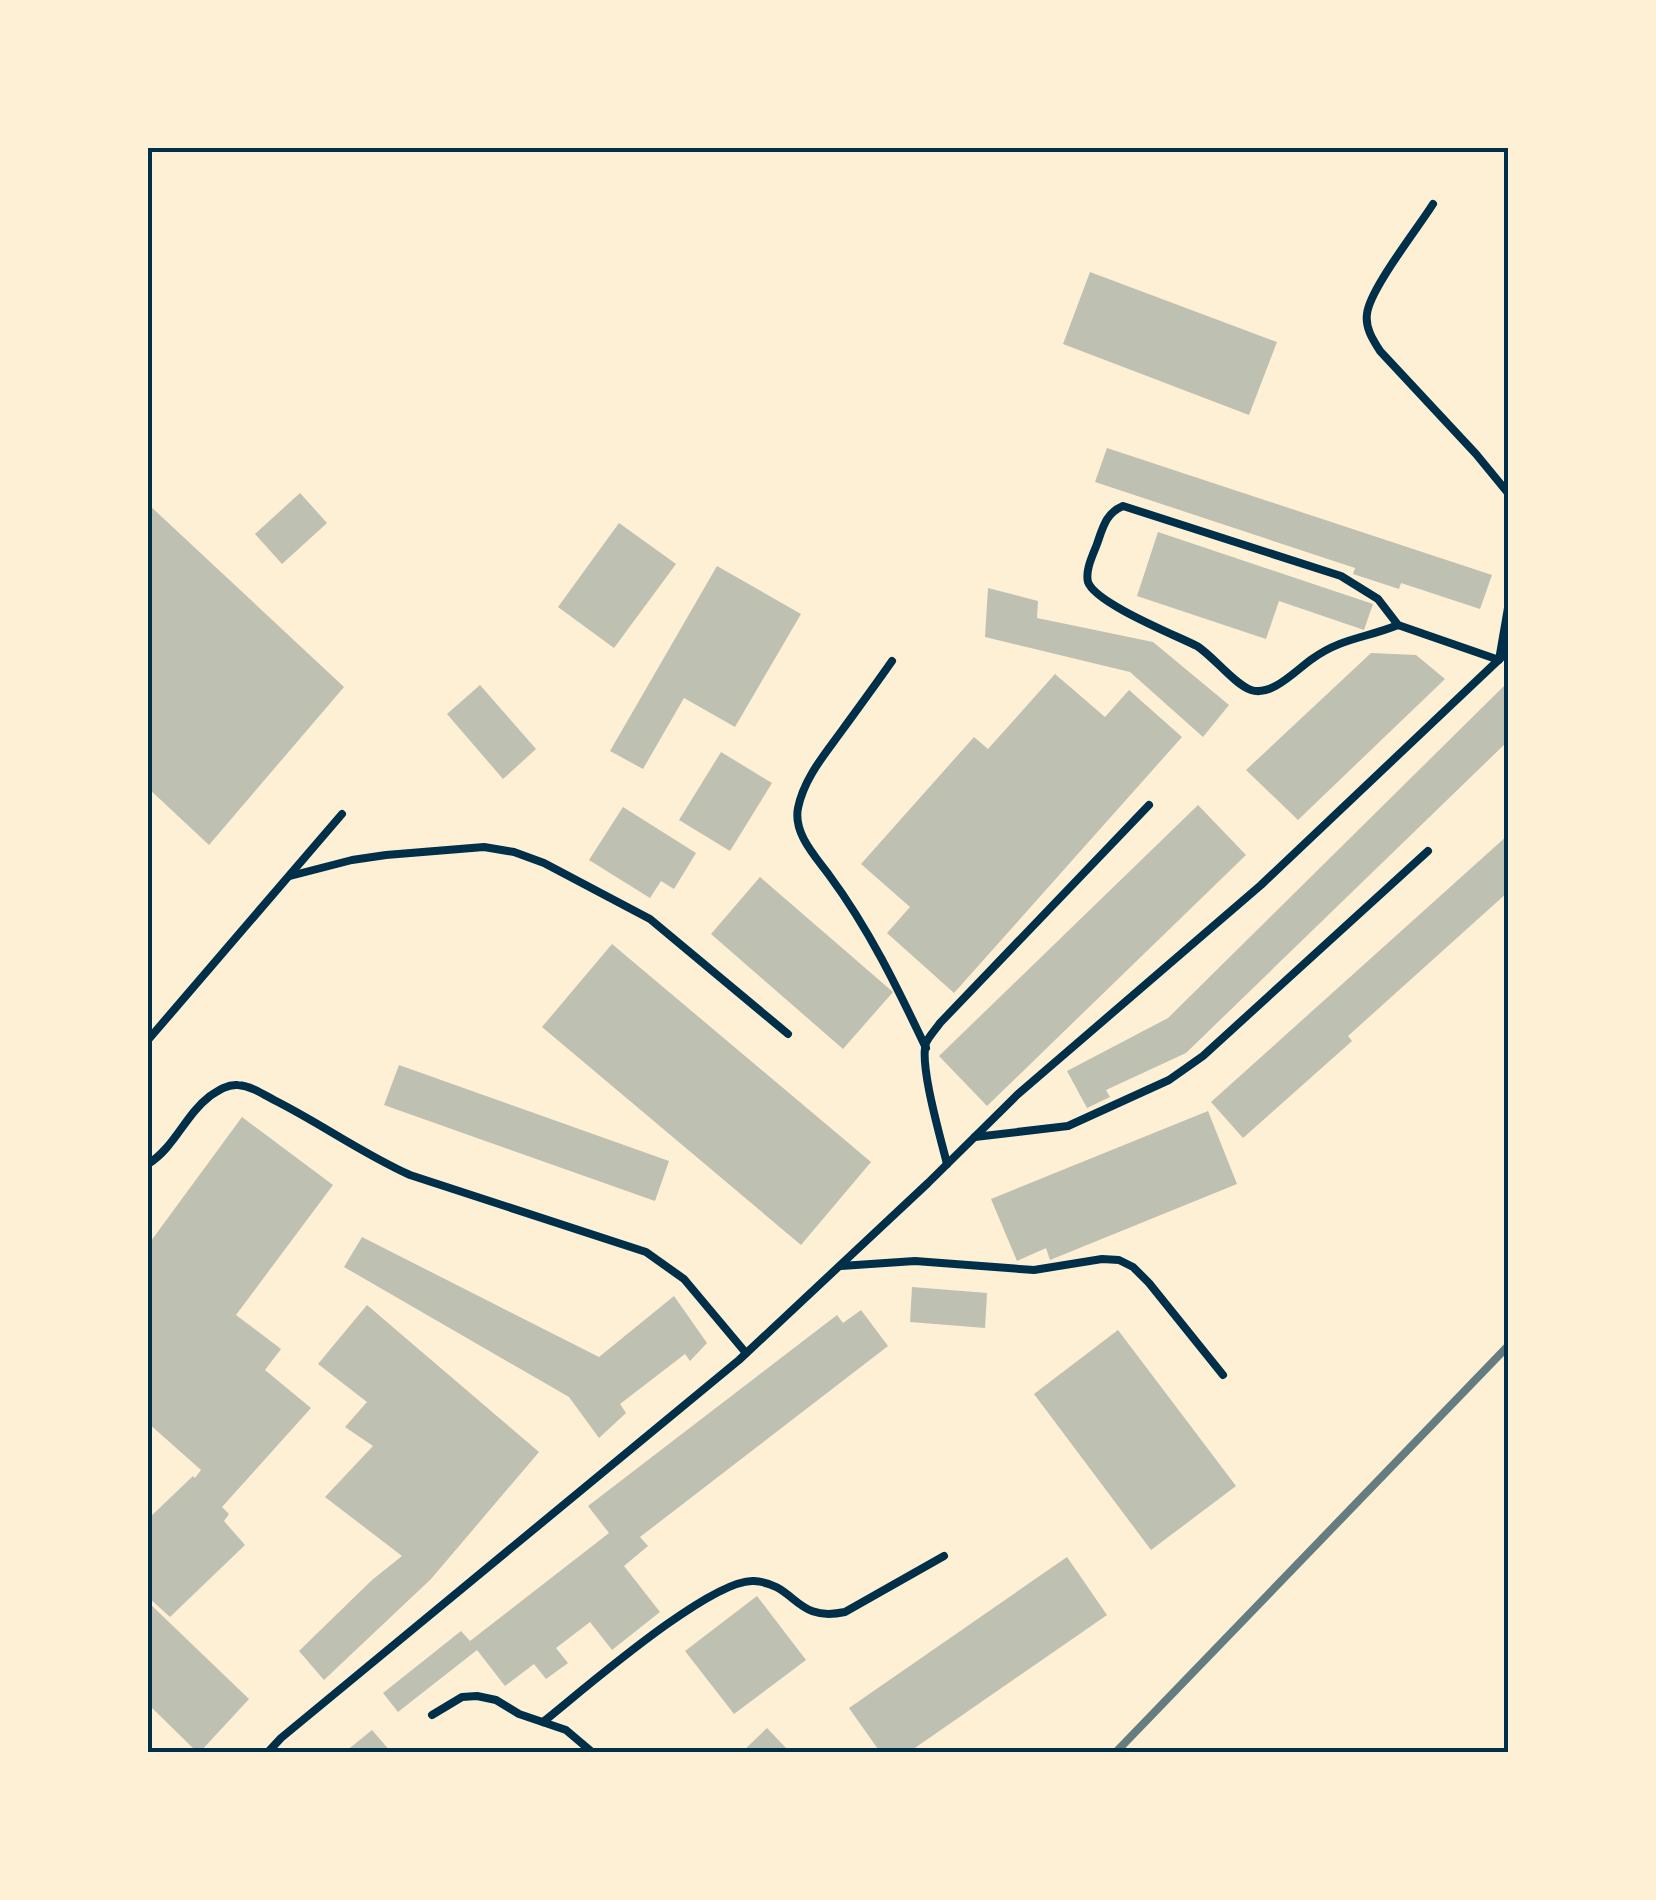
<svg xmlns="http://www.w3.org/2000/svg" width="1656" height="1900" viewBox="0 0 1656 1900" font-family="'Golos Text',sans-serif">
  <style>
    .building { fill: #bec0b2 }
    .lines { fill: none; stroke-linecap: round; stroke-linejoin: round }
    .service { stroke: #003049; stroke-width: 8 }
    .rail { stroke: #657d81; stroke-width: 8 }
    .neatline { fill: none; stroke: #003049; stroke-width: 4 }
  </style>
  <rect width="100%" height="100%" fill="#fdf0d5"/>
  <!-- building -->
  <g class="building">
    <path d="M1090,272L1277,342L1249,415L1063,344Z"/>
    <path d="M1107,448L1492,575L1480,609L1401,583L1399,589L1353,574L1355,568L1095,482Z"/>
    <path d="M300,493L327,523L282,564L255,534Z"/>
    <path d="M148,504L344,687L209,845L148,788Z"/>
    <path d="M619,523L676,564L614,648L558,607Z"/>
    <path d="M1158,532L1373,604L1364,630L1279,601L1266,639L1137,596Z"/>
    <path d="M717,566L801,614L735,727L684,698L643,769L610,751Z"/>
    <path d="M988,588L1038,601L1037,618L1153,642L1229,705L1203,737L1130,672L985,637Z"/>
    <path d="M1371,653L1416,655L1445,679L1298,820L1246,770Z"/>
    <path d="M1055,674L1105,717L1129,690L1182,737L954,993L887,933L910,907L861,864L974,737L988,749Z"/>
    <path d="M1506,684L1508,685V741L1186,1053L1106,1090L1110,1097L1087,1108L1067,1071L1168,1018Z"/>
    <path d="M480,685L536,749L503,779L447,714Z"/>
    <path d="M721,752L772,783L730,851L679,820Z"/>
    <path d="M1198,805L1246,855L987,1106L939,1056Z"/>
    <path d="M623,807L696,853L674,889L661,881L650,898L589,860Z"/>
    <path d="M1508,835V892L1348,1036L1352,1041L1243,1138L1211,1102Z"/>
    <path d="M760,877L893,992L843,1049L711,934Z"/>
    <path d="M612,944L871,1162L801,1245L542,1027Z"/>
    <path d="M399,1065L669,1161L655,1201L384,1105Z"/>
    <path d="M1208,1111L1237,1184L1050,1260L1046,1248L1017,1261L991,1199Z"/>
    <path d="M242,1117L333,1185L236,1315L281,1349L265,1370L311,1408L222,1507L229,1514L224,1521L245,1545L170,1617L148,1597V1519L193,1476L195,1478L201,1470L148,1423V1245Z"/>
    <path d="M362,1237L599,1357L674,1296L707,1343L690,1361L685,1354L620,1404L626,1413L599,1438L569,1397L344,1267Z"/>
    <path d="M912,1287L987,1293L985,1328L910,1322Z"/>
    <path d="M367,1305L539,1452L431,1579L324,1680L299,1651L372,1580L402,1556L325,1497L373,1446L345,1427L367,1402L318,1364Z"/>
    <path d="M861,1310L888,1346L640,1537L648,1546L624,1566L660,1612L612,1650L590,1622L556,1648L568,1663L546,1679L534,1664L505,1686L477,1650L398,1712L383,1693L461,1631L470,1641L609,1533L588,1506L837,1315L843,1323Z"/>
    <path d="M1118,1330L1236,1486L1151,1550L1034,1394Z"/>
    <path d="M1067,1557L1107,1615L909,1752H880L849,1708Z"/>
    <path d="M757,1596L806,1660L734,1714L685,1651Z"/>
    <path d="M148,1602L249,1699L200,1752H197L148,1704Z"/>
    <path d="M767,1728L786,1748L781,1752H742Z"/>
    <path d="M372,1730L391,1752H345Z"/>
  </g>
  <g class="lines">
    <!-- service -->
    <g class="service">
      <path d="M1433,204C1418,228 1369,290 1367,314C1365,328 1373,340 1380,351L1476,454L1508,493"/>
      <path d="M1398,625C1366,638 1341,638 1312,659C1296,670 1272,697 1251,690C1235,685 1213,656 1197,646C1175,635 1095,603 1088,582C1085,570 1093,555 1097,544C1103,527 1106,513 1123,506L1341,576L1378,599L1398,625L1499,660L1508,608"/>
      <path d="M892,661C876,684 859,707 843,729C825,754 804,778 798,808C793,833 815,856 829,875C869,929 897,987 926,1048"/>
      <path d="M290,876L352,860L386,855L484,847L514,852L544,863L650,919L788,1034"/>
      <path d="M148,1040L342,814"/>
      <path d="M975,1137L1068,1126L1169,1080L1203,1056L1428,851"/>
      <path d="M148,1164C175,1147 185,1115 210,1096C219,1090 228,1084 238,1085C251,1086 263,1094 274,1100C320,1123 363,1154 410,1175L646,1252L684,1279L746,1353"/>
      <path d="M947,1164C941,1139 919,1065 926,1043C929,1036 936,1029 940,1023L1149,805"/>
      <path d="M841,1266L915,1261L1034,1270L1102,1259L1119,1260L1133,1267L1149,1283L1223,1375"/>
      <path d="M432,1715L462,1697L477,1696L496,1700L519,1714L566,1730L592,1752"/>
      <path d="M543,1722C582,1691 711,1578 754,1581C797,1584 794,1623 845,1612L944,1556"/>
      <path d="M268,1752L281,1738L739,1360L928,1183L1017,1095L1261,885L1508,651"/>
    </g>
    <!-- rail -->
    <path class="rail" d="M1116,1752L1508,1346"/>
  </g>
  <!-- border -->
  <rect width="1656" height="1900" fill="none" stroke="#fdf0d5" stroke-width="300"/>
  <rect x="150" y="150" width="1356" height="1600" class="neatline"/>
</svg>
